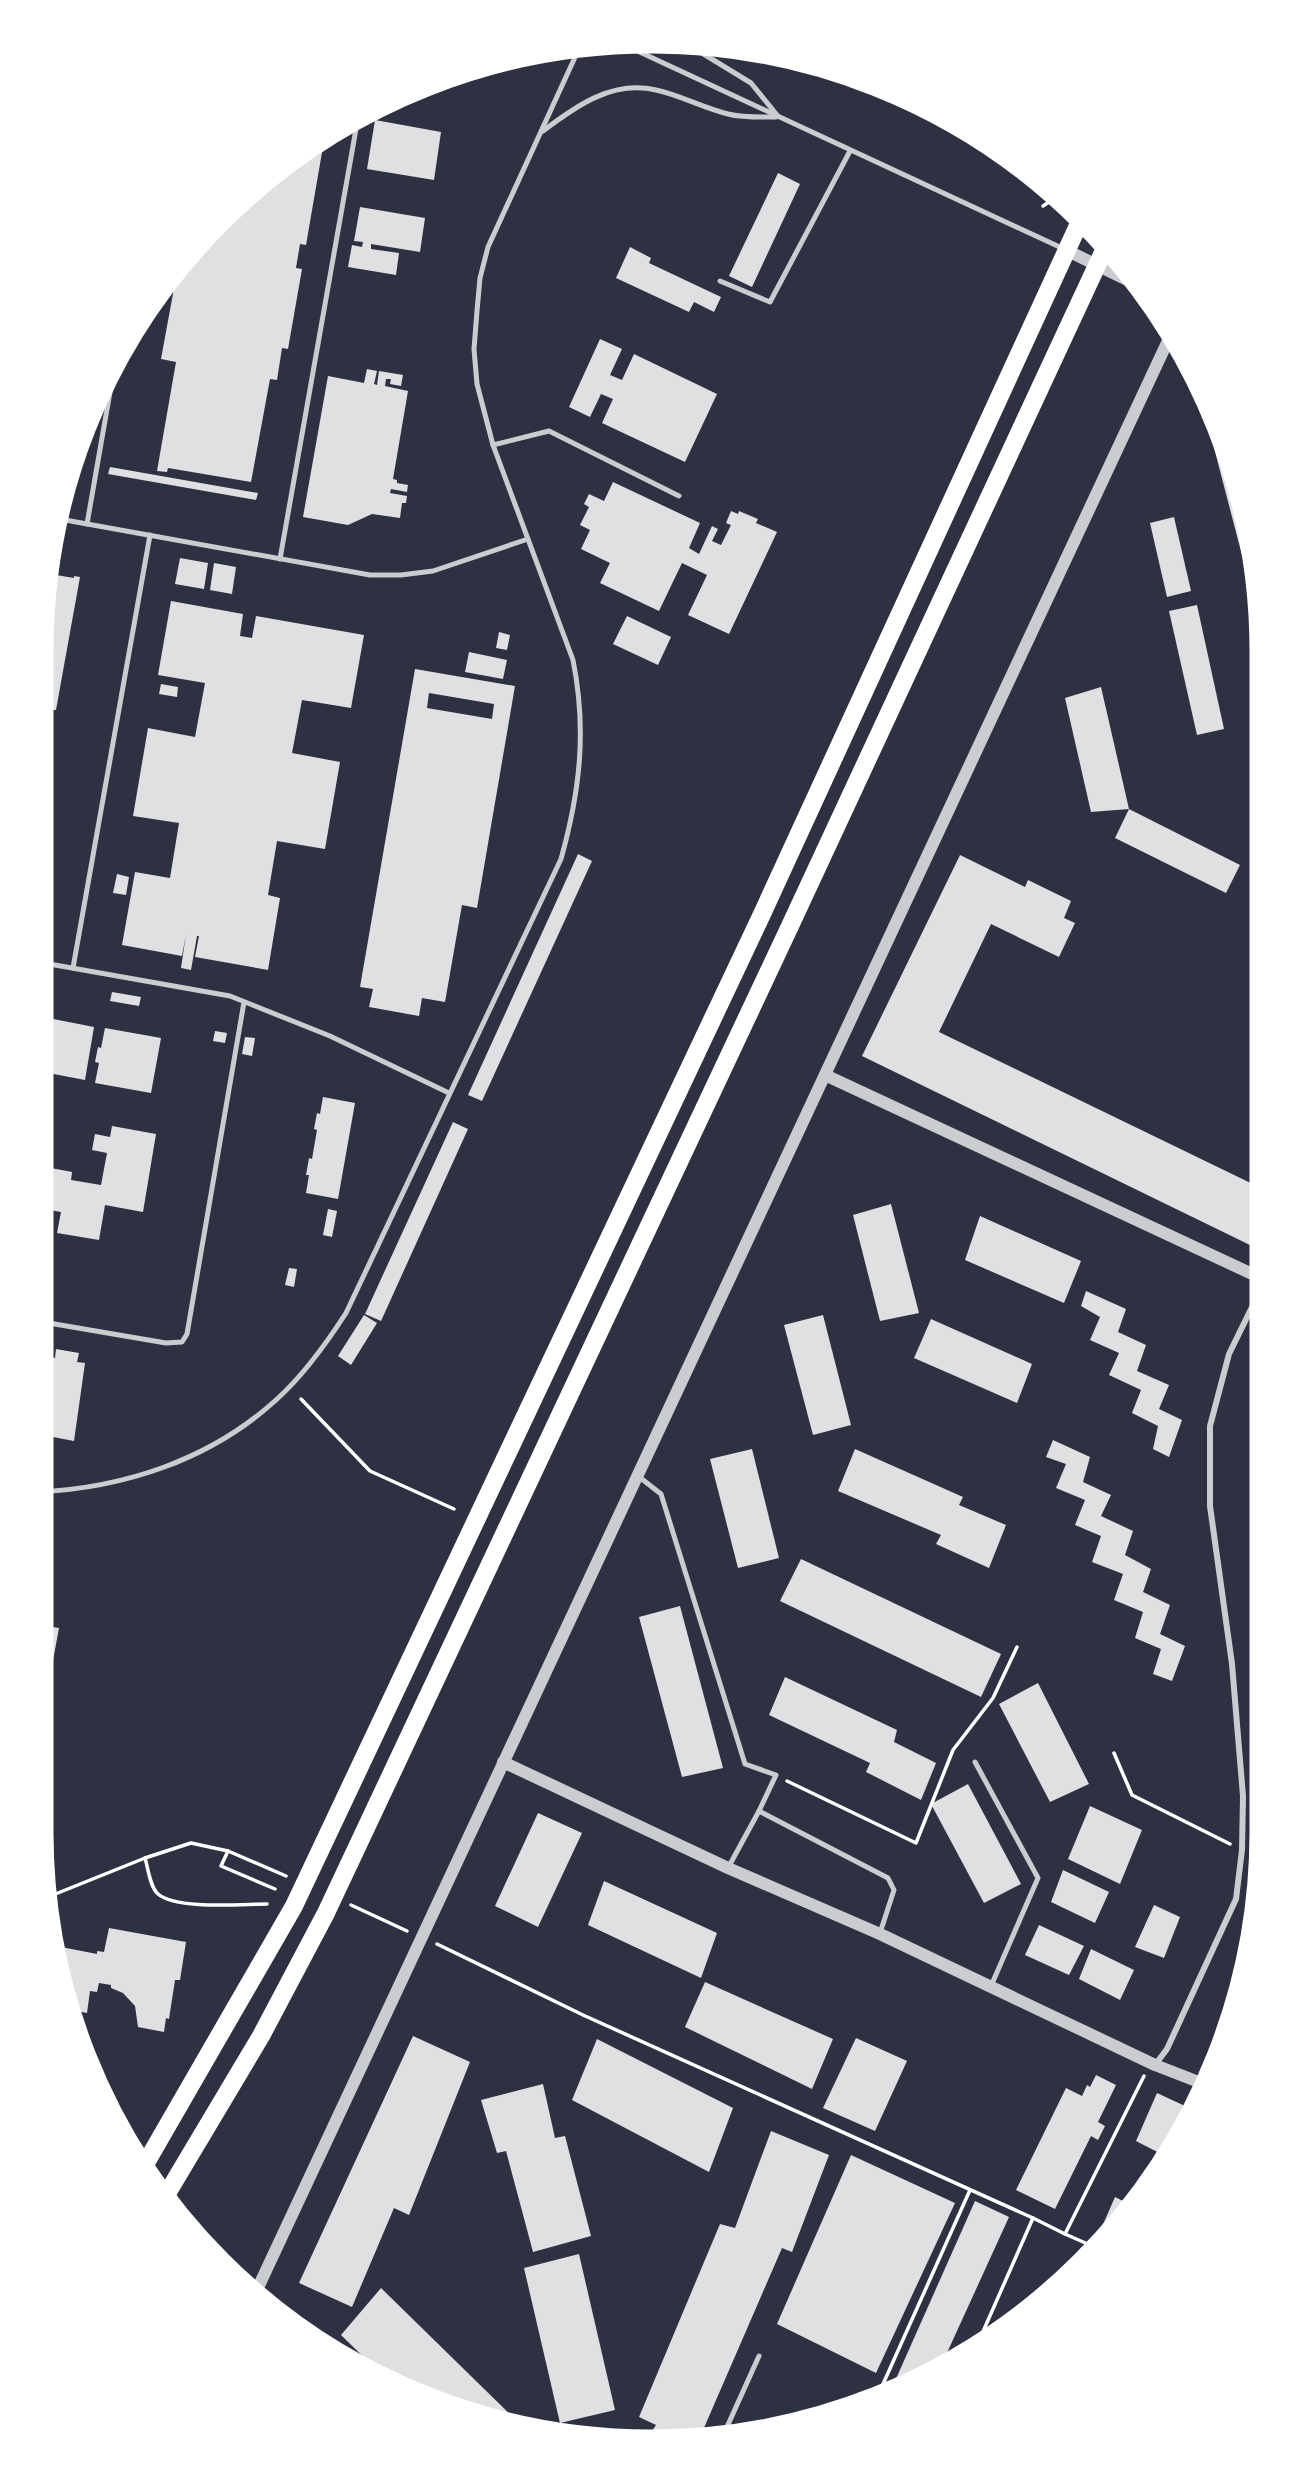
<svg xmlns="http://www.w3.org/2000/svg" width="1303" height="2483" viewBox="0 0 1303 2483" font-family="'Public Sans',sans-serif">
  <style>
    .building { fill: #e0e0e3; fill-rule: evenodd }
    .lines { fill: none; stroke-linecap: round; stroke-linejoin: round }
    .path { stroke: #fff; stroke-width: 3.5 }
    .service { stroke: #caccd0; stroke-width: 5 }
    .pedestrian { stroke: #caccd0; stroke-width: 6 }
    .tertiary { stroke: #caccd0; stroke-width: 12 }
    .primary { stroke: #fff; stroke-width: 18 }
    .rim { fill: none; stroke: #fff; stroke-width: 9 }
  </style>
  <rect width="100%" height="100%" fill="#2d3142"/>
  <!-- building -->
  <g class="building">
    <path d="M375,120L441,132L434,180L367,169Z"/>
    <path d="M322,135H325L306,245L300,244L296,268L302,269L288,349L282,348L277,380L270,379L251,482L168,468L167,472L157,471L176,362L161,359L179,261L246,189Z"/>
    <path d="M778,173L800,184L752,287L729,276Z"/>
    <path d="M360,207L425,218L420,252L371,244V249L399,253L396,275L348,267L352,245L362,247L363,242L354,241Z"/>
    <path d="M630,247L651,258L649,263L721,297L714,312L694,302L689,312L616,278Z"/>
    <path d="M600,339L622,349L610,375L622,380L634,354L717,394L685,462L602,423L613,399L601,394L590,417L569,407Z"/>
    <path d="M367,369L377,371L374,384L377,385L379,371L403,375L401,386L390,384L391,379H386L385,386L408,391L393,479L397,480V483L408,485L407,492L391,489L390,493L407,496L406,503H402L400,518L372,514L348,525L303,517L328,376L364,383Z"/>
    <path d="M1220,417L1257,555L1243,559L1207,421Z"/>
    <path d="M110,467L258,493L256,500L108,474Z"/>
    <path d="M613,482L700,523L689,548L699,554L712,526L718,529L712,541L721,545L731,525L726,523L731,511L738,514L739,511L758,519L756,523L777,532L729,634L688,615L707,575L682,563L659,611L600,583L610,563L581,549L590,530L580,525L589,507L584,504L589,494L604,501Z"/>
    <path d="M1174,517L1191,591L1167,597L1150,523Z"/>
    <path d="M180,558L208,563L204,589L175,584Z"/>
    <path d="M214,563L236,567L232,594L210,590Z"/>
    <path d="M1260,566L1261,571L1260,613L1249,568Z"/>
    <path d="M44,573L74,578V576L80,577L56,710H53L39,805L38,612Z"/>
    <path d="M171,601L243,614L240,636L252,638L256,616L364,635L351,708L302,700L292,753L340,762L325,849L277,841L268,895L280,898L268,970L195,957L199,936H197L191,970L181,968L186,934L182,956L122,945L135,872L170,878L179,823L133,816L148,728L195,737L205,683L158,675Z"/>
    <path d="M1197,605L1224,729L1197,735L1169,611Z"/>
    <path d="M627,616L671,637L658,665L613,644Z"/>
    <path d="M499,632L510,635L507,650L496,648Z"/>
    <path d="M469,652L507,660L503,679L465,672Z"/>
    <path d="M415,669L515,686L477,908L462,905L445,1002L422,998L419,1016L369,1007L373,989L360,987ZM429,693L494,704L492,719L427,708Z"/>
    <path d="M161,684L178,687L177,697L159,694Z"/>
    <path d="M1101,687L1129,809L1240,865L1226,893L1115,838L1129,809L1091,812L1065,698Z"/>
    <path d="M578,854L592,861L482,1101L468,1095Z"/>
    <path d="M960,855L1025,887L1028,880L1071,901L1064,918L1075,923L1059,957L991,924L939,1032L1263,1189V1224L1252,1246L862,1056Z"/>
    <path d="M117,874L129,877L126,895L113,893Z"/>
    <path d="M112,992L141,997L139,1006L110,1001Z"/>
    <path d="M38,1016L94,1027L85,1080L38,1071Z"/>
    <path d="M105,1028L161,1038L151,1093L95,1083L99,1063L95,1062L98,1047L101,1048Z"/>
    <path d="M215,1031L227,1033L225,1043L213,1041Z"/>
    <path d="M245,1037L255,1038L252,1056L242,1054Z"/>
    <path d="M323,1097L355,1103L338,1199L306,1193L309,1175H306L309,1158L312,1159L317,1130L314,1129L317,1113L320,1114Z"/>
    <path d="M453,1122L468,1129L381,1321L365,1314Z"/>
    <path d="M112,1126L156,1134L143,1212L105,1205L99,1240L57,1233L61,1212L44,1209L48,1185L37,1183V1174L50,1176L51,1168L72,1172L71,1180L101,1185L107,1153L92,1150L95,1134L110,1137Z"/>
    <path d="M891,1204L919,1313L880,1321L853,1215Z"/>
    <path d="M328,1209L337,1211L332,1237L323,1235Z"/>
    <path d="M980,1216L1081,1261L1064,1303L965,1260Z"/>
    <path d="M289,1268L297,1269L294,1287L285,1285Z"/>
    <path d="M1086,1291L1126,1309L1118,1332L1146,1345L1137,1371L1169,1385L1159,1409L1182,1420L1169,1457L1153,1449L1158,1426L1132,1413L1141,1390L1109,1375L1119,1353L1090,1340L1100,1317L1081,1306Z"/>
    <path d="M364,1315L377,1323L351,1365L338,1356Z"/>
    <path d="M823,1315L851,1425L813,1435L784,1325Z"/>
    <path d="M931,1319L1032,1364L1017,1403L914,1358Z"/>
    <path d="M37,1346L50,1348L49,1357L55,1358L56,1349L79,1353L77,1362L85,1363L74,1441L53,1437V1441L50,1440L48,1445L37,1443Z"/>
    <path d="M1053,1440L1090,1457L1083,1482L1111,1495L1101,1516L1133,1531L1125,1555L1151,1569L1143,1592L1170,1605L1160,1634L1185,1646L1172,1681L1153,1674L1161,1649L1135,1638L1143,1612L1114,1600L1123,1574L1092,1562L1101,1536L1075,1525L1085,1500L1056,1488L1066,1464L1046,1457Z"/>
    <path d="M752,1449L779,1558L738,1568L710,1459Z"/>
    <path d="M855,1449L963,1497L959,1505L1006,1525L989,1568L936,1544L941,1535L838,1491Z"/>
    <path d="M801,1559L1001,1654L981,1697L780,1601Z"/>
    <path d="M680,1606L723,1768L682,1777L639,1617Z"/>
    <path d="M40,1625L59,1628L38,1742L37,1639Z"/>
    <path d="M785,1677L897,1730L894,1742L936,1763L921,1800L866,1772L870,1763L769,1715Z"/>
    <path d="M1038,1683L1089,1784L1050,1802L999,1704Z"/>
    <path d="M968,1784L1021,1884L984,1903L931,1804Z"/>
    <path d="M1090,1806L1142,1830L1120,1884L1068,1859Z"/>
    <path d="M538,1813L582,1833L538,1927L495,1906Z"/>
    <path d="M1063,1870L1109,1892L1095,1923L1051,1902Z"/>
    <path d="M604,1881L717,1933L701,1978L588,1925Z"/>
    <path d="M1154,1905L1180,1917L1164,1958L1135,1947Z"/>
    <path d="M1039,1925L1084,1946L1069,1975L1025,1955Z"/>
    <path d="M109,1928L186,1942L180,1980H175L169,2019L166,2018L164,2032L138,2027L135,2006L123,1993L111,1988V1985L99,1983L97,1992L90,1991L87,2013L66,2009L56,1946L97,1954V1951L104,1952Z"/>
    <path d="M1091,1949L1134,1970L1120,2000L1079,1979Z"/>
    <path d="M705,1982L833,2039L812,2089L685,2027Z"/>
    <path d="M413,2036L470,2062L409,2215L394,2208L352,2307L299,2283Z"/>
    <path d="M856,2038L907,2061L875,2131L823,2108Z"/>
    <path d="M597,2039L733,2108L709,2172L572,2100Z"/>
    <path d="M1096,2075L1116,2085L1098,2122L1105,2126L1098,2140L1091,2136L1055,2209L1016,2190L1066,2088L1082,2096L1087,2085L1090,2087Z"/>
    <path d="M543,2084L555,2138L565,2136L591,2236L533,2252L506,2151L497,2153L481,2100Z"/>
    <path d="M1157,2093L1198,2112L1169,2158L1136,2141Z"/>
    <path d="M771,2131L829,2155L792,2252L782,2248L697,2444L646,2440L656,2425L639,2417L720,2224L735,2228Z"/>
    <path d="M851,2155L955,2203L876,2373L777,2324Z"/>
    <path d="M1115,2197L1137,2208L1101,2246L1095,2243Z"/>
    <path d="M975,2201L1009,2217L941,2366L887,2399Z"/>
    <path d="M579,2254L615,2410L560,2423L524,2268Z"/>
    <path d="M381,2288L524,2428L493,2425L383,2376L341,2335Z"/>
  </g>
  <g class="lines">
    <!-- path -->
    <g class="path">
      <path d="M1043,206L1061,194"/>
      <path d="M301,1399L370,1471L454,1509"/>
      <path d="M1114,1753L1132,1795L1230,1844"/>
      <path d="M787,1781L916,1843L953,1750L993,1698L1017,1647"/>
      <path d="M228,1851L221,1866L275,1889"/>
      <path d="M145,1858C148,1868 150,1887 158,1894C177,1910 242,1904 267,1904"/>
      <path d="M48,1897L145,1858L191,1843L228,1851L286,1876"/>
      <path d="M351,1905L407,1931"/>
      <path d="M437,1944L583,2015L1033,2218"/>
      <path d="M1065,2234L1099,2249"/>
      <path d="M978,2343L1033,2218L1065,2234L1144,2076"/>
      <path d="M875,2402L970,2190"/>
    </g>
    <!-- service -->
    <g class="service">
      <path d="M679,39L751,83L777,115"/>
      <path d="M616,41L1064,249"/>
      <path d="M543,131C576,106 612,80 656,90C680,95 703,108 728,114C743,118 761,117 776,117"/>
      <path d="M720,281L770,302L850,151"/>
      <path d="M493,445L549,431L679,496"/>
      <path d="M54,518L370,575H401L433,571L528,539"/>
      <path d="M87,524L117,352"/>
      <path d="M280,559L359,112"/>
      <path d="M38,962L230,996L330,1036L449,1093"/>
      <path d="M73,968L150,535"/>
      <path d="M37,1321L166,1343L182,1342L187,1334L244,1002"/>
      <path d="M638,1476L661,1494L745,1764L776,1775L759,1811"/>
      <path d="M37,1492C124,1488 210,1460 276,1400C304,1375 326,1344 346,1313L561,859C580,791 587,730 573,660L493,445L477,384L474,349L477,311L480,278L488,247L582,42"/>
      <path d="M975,1762L1038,1878L991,1986"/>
      <path d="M728,1868L759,1811L888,1878L894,1890L880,1933"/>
      <path d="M722,2438L759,2356"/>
    </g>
    <!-- pedestrian -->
    <path class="pedestrian" d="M1155,2065L1167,2049L1236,1899L1242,1850L1243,1796L1232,1664L1210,1506V1426L1229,1354L1254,1303L1263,1292"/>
    <!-- tertiary -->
    <g class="tertiary">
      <path d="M1066,250L1144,288"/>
      <path d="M825,1075L1263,1279"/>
      <path d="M503,1762L728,1868L880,1934L1155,2065L1209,2086"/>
      <path d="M256,2292L1173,330"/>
    </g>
    <!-- primary -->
    <g class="primary">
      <path d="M143,2168L294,1906L763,912L1082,217"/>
      <path d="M162,2202L261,2036L326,1913L790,926L1106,246"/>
    </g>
  </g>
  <!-- crop -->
  <path d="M0 0H1303V2483H0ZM651 49H652A602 602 0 0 1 1254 651V1832A602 602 0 0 1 652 2434H651A602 602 0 0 1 49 1832V651A602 602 0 0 1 651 49Z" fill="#fff" fill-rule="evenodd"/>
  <path class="rim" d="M651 49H652A602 602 0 0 1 1254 651V1832A602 602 0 0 1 652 2434H651A602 602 0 0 1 49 1832V651A602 602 0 0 1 651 49Z"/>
</svg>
